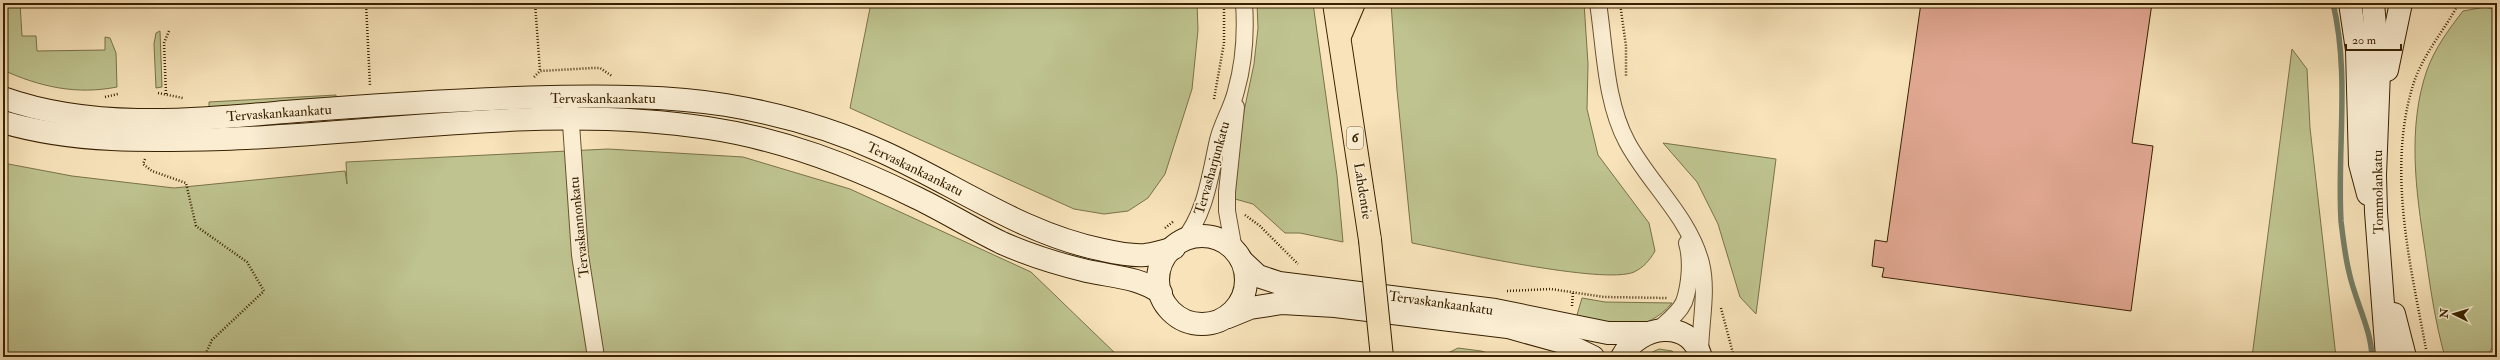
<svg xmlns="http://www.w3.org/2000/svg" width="2500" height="360" viewBox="0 0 2500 360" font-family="'IM FELL Double Pica',serif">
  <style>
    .green { fill: #bec38f; stroke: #7b7248 }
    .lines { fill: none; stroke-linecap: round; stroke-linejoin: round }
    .stream { stroke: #757f67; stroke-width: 5.5 }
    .building { fill: #e2a893; stroke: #382100 }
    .street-casing { stroke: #68522e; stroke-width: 18 }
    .secondary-casing { stroke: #382100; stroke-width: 24 }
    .highway-casing { stroke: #382100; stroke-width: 24 }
    .path { stroke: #382100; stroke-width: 2.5; stroke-dasharray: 1 2; stroke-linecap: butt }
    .street { stroke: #faedd2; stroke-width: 16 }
    .secondary { stroke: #faedd2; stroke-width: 22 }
    .highway { stroke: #f8e3ba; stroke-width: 22 }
    .highway-bridge-casing { stroke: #382100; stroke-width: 24; stroke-linecap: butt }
    .highway-bridge { stroke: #f8e3ba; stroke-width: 22 }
    .labels { text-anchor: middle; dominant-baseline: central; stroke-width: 3.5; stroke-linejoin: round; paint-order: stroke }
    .shield { fill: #faedd2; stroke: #725e3f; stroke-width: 1 }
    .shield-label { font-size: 13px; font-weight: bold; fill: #382100 }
    .street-label { font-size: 14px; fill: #382100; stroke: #faedd2 }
  </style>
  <rect width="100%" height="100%" fill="#f8e3ba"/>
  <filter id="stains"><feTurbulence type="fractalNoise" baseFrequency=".005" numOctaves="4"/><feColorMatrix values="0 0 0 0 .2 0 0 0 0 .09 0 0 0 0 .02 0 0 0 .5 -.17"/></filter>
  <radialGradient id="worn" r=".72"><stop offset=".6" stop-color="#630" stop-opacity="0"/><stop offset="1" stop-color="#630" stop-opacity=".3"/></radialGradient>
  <!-- green -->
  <g class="green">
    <path d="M3,3H20L22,36H36L37,51L105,50V37L110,38L116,53L117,87C77,95 40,87 3,70Z"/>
    <path d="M871,3H1197L1198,30L1192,89L1165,174L1148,198L1128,211L1104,214L1074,209L850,108Z"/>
    <path d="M1257,3H1313L1337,176L1343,242L1300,233H1285L1253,204L1235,199L1236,149L1254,64L1258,28Z"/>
    <path d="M1391,3H1584L1588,64L1587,109L1598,155L1649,223L1655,251C1649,261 1644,267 1634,272C1604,285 1452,251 1412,243L1397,90Z"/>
    <path d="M2485,7L2495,9L2497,17L2495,344L2486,357H2445C2435,322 2430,286 2425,250C2416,191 2407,128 2427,70C2435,48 2449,29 2463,11Z"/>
    <path d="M160,31L162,87L156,88L154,44L156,33Z"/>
    <path d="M2292,49L2307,69L2310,128L2336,357H2252Z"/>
    <path d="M336,95L337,101L209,108V102Z"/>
    <path d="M1663,143L1776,159L1756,314L1740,297L1718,224L1697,182Z"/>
    <path d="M608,149L743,157L850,189L1031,272L1119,357H3V163L72,176L174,188L345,171L347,184L346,162Z"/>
    <path d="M1582,298L1605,302L1672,303C1648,333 1609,330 1577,315Z"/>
    <path d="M1458,348L1481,351L1501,357H1440Z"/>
    <path d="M1659,349L1672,351L1679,357H1642Z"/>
  </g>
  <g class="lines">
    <!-- stream -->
    <path class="stream" d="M2333,3C2350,75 2337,148 2341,221C2343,238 2345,256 2349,272C2355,301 2371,328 2372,357"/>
  </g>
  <!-- building -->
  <path class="building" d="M1921,3H2152L2132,143L2153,146L2131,311L1882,277L1884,268L1872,266L1875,240L1887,242Z"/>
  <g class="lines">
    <defs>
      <g id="street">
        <path d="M1598,3C1605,48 1605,101 1627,142C1649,183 1689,217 1701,263C1708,292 1700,324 1700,354"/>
        <path d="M570,109L580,255L596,357"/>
        <path d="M1182,242C1206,214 1210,175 1218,140C1222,123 1232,108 1236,91C1244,63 1246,32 1244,3"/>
        <path d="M1234,250L1227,211V192L1236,107"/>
        <path d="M1659,329C1668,321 1679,313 1684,302C1690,285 1692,260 1687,243"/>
      </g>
      <g id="secondary">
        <path d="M2350,3L2357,50L2360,164L2368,194"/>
        <path d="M2373,3L2379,71L2375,175L2376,212L2387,357"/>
        <path d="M2387,70L2401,3"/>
        <path d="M3,98C93,130 192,120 285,112C374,105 462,99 551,97C609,96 669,96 726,105C780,114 833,129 883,152C956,185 1023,234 1103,250C1116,253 1131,256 1145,255C1155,254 1165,251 1174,248"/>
        <path d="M3,122C74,143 150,141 223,139C384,134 547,103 708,128C782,139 850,165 917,198C946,212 973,229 1002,243C1029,255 1058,264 1087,271C1114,277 1139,277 1161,293"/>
        <circle cx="1202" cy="280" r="44"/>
        <path d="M1243,262L1258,276L1279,283L1495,310L1608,333H1645"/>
        <path d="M2394,314L2405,357"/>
        <path d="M1228,317L1250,308L1282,303L1335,306L1508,327L1562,342L1593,357"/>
        <path d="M1622,357C1639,325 1689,317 1701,357"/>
      </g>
      <g id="highway">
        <path d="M1334,3L1370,240"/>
        <path d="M1340,36L1354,3"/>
      </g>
    </defs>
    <!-- street casing -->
    <use href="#street" class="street-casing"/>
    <!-- secondary casing -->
    <use href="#secondary" class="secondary-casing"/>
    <!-- highway casing -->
    <use href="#highway" class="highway-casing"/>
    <!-- path -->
    <g class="path">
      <path d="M168,3V7"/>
      <path d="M366,3L370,86"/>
      <path d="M535,3L540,71"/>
      <path d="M1620,3L1626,46V76"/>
      <path d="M534,77L540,71L593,68H600L612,76"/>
      <path d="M158,93L183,98"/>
      <path d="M166,94L164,43L169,31"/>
      <path d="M105,97L118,94"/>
      <path d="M1214,99L1224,43V3"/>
      <path d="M145,159L143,164L152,171L186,183L196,226L247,262L264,291L212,340L204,357"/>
      <path d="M1245,215L1260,226L1298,264"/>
      <path d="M1165,228L1174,221"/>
      <path d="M1507,291L1551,289L1604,297L1667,298"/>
      <path d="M1572,306L1573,292"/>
      <path d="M1721,308L1734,357"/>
      <path d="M2426,349C2410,263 2387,170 2413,85C2423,54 2444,31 2459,3"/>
    </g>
    <!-- street -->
    <use href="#street" class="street"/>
    <!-- secondary -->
    <use href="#secondary" class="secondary"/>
    <!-- highway -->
    <use href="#highway" class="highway"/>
    <defs>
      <path id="highway-bridge" d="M1370,240L1382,357"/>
    </defs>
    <!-- highway-bridge casing -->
    <use href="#highway-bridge" class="highway-bridge-casing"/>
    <!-- highway-bridge -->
    <use href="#highway-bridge" class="highway-bridge"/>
  </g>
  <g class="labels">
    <!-- shield labels -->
    <rect class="shield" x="1347" y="127" width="16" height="22" rx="3"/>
    <g class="shield-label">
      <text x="1355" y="138">6</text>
    </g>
    <!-- street labels -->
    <g class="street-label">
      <text x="603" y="98">Tervaskankaankatu</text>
      <text transform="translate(279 113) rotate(-4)">Tervaskankaankatu</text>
      <text transform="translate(1212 168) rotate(-74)">Tervasharjunkatu</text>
      <text transform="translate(915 169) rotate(26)">Tervaskankaankatu</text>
      <text transform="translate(1363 191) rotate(81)">Lahdentie</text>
      <text transform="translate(2378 192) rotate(-91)">Tommolankatu</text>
      <text transform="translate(579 227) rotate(-96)">Tervaskannonkatu</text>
      <text transform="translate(1441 303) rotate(8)">Tervaskankaankatu</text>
    </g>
  </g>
  <!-- margin -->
  <rect width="2500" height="360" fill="none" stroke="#f8e3ba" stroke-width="16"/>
  <rect x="4" y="4" width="2492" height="352" fill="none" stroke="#382100" stroke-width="2"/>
  <rect x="8" y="8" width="2484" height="344" fill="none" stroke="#382100"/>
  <!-- north arrow -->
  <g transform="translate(2454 314) rotate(275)" stroke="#faedd2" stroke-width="3" paint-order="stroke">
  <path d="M0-3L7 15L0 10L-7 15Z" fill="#382100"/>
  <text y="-6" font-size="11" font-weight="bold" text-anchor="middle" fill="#382100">N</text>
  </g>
  <!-- scale -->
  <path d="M2346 44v6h55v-6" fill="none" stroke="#382100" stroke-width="2"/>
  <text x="2352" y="44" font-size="12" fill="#382100" stroke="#faedd2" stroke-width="3" paint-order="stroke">20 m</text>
  <rect width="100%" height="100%" filter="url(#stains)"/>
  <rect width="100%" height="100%" fill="url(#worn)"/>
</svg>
